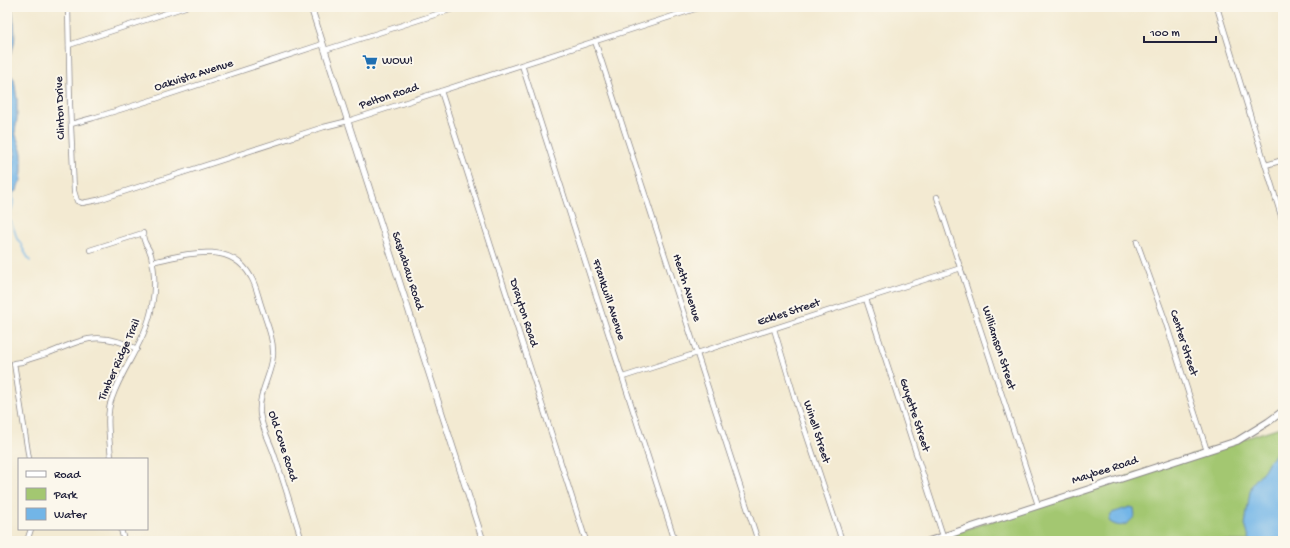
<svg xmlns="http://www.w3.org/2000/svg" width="1290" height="548" viewBox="0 0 1290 548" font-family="'Gochi Hand',sans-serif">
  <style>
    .green { fill: #a3c771; stroke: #627456 }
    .water { fill: #72b5e7; stroke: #4a6c91 }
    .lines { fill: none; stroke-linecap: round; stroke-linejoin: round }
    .stream { stroke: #72b5e7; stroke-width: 1.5 }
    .minor-casing { stroke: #8a8686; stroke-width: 6 }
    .tertiary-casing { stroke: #8a8686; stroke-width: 7 }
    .secondary-casing { stroke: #8a8686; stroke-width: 8 }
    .minor { stroke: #fff; stroke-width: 4.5 }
    .tertiary { stroke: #fff; stroke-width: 5.5 }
    .secondary { stroke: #fff; stroke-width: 6 }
    .labels { text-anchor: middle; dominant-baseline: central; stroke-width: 4; stroke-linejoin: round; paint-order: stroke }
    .poi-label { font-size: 12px; fill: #22223b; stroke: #fbf7ec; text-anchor: start }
    .street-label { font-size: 12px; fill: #22223b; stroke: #fbf7ec }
  </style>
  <rect width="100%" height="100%" fill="#fbf7ec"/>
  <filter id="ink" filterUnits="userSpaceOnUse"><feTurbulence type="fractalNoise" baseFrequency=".025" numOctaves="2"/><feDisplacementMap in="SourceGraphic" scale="8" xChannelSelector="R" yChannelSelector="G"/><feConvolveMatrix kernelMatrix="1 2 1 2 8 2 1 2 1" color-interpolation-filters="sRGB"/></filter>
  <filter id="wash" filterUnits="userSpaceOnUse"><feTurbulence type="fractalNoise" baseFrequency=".012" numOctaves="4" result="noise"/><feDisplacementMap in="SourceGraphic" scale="16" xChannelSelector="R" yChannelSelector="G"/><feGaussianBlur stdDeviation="0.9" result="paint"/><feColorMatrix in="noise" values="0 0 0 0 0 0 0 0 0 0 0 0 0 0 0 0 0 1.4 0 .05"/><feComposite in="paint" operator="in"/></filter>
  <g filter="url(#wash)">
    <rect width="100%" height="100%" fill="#f3ead2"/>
    <!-- green -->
    <path class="green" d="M1283,426V541H940L939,538Z"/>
    <!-- water -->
    <g class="water">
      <path d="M7,7H12C14,27 19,43 7,60Z"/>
      <path d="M7,70L14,79L17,99V119L15,132L22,153V171L21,181L18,186L17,191L14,192L12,191C8,181 15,172 12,161L15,156L13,149H11L7,141Z"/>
      <path d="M1283,446V541H1250L1245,525L1250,491L1253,483L1264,470L1269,461Z"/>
      <path d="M1130,507L1134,508L1135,516C1127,525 1121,529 1110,522L1109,520L1112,513Z"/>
    </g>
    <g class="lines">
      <!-- stream -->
      <path class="stream" d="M13,192V204L9,218L14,229L17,239L20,242L23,249L30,261"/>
    </g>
  </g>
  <g filter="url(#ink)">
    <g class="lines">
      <defs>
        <g id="minor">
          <path d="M68,7L70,105L74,191L77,201L82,203L98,200L324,127L348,121L701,7"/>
          <path d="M1217,7L1283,222"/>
          <path d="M595,41L758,541"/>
          <path d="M69,45L185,7"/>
          <path d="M325,50L459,7"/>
          <path d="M522,65L675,541"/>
          <path d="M441,91L586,541"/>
          <path d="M71,124L93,118L155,99L323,44"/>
          <path d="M1266,165L1283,160"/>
          <path d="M937,197L1038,505"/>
          <path d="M1137,242L1164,317L1207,451"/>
          <path d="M90,250L143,233C143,245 148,244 151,255C155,271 155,290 152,306C146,341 123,366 112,398C105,415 110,441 111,459"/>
          <path d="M152,262C185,255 230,239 251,277C256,285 258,296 261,305C266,321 274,339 273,355C271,377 258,392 260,414C262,429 271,443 275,457C285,485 293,513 302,541"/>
          <path d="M866,299L943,536"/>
          <path d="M774,329L798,409L842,541"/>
          <path d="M623,377L961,268"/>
          <path d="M29,459L14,363L22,362C31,358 40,356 49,353C85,338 100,331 137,349"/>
          <path d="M121,529L124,541"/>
          <path d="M27,541L31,529"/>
        </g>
        <path id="tertiary" d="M311,7L483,541"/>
        <path id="secondary" d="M929,541L1237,441L1268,422L1283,411"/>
      </defs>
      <!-- minor casing -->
      <use href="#minor" class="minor-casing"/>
      <!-- tertiary casing -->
      <use href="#tertiary" class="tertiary-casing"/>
      <!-- secondary casing -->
      <use href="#secondary" class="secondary-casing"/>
      <!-- minor -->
      <use href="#minor" class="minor"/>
      <!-- tertiary -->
      <use href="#tertiary" class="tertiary"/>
      <!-- secondary -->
      <use href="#secondary" class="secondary"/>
    </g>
  </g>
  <!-- icons -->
  <defs>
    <symbol id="supermarket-bare" viewBox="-9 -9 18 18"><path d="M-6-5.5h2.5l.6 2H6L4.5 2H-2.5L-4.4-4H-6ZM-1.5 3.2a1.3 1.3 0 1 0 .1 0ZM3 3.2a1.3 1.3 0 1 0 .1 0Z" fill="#1f6fb2" stroke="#fbf7ec" stroke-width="2.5" paint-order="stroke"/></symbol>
  </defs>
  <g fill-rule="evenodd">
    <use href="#supermarket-bare" x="359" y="51" width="22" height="22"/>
  </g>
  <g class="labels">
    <!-- poi labels -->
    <g class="poi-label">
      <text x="382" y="62">WOW!</text>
    </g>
    <!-- street labels -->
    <g class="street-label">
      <text transform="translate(194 76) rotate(-18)">Oakvista Avenue</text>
      <text transform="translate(389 97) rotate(-18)">Pelton Road</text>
      <text transform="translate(61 108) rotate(-92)">Clinton Drive</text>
      <text transform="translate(407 271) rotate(72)">Sashabaw Road</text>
      <text transform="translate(686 288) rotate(72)">Heath Avenue</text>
      <text transform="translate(608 300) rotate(72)">Frankwill Avenue</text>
      <text transform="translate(523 313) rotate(72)">Drayton Road</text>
      <text transform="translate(789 313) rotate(-18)">Eckles Street</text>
      <text transform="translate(1183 343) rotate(72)">Center Street</text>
      <text transform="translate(998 348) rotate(72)">Williamson Street</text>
      <text transform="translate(120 360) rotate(-66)">Timber Ridge Trail</text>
      <text transform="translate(914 415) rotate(72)">Guyette Street</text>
      <text transform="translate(816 432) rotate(72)">Winell Street</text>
      <text transform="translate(282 446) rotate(72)">Old Cove Road</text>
      <text transform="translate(1105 471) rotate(-18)">Maybee Road</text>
    </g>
  </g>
  <!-- margin -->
  <rect width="1290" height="548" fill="none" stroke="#fbf7ec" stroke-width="24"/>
  <!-- legend -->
  <rect x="18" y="458" width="130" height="72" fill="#fbf7ec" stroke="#a4a2a5"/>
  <rect x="26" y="471" width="20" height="6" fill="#ffffff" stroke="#a4a2a5"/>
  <text x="54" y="478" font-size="12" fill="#22223b">Road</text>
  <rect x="26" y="488" width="20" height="12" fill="#a3c771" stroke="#a4a2a5"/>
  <text x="54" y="498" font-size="12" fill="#22223b">Park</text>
  <rect x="26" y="508" width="20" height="12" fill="#72b5e7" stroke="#a4a2a5"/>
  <text x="54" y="518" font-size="12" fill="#22223b">Water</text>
  <!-- scale -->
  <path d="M1144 36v6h72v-6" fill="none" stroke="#22223b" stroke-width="2"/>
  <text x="1150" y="36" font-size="12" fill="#22223b" stroke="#fbf7ec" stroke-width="3" paint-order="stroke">100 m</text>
</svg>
